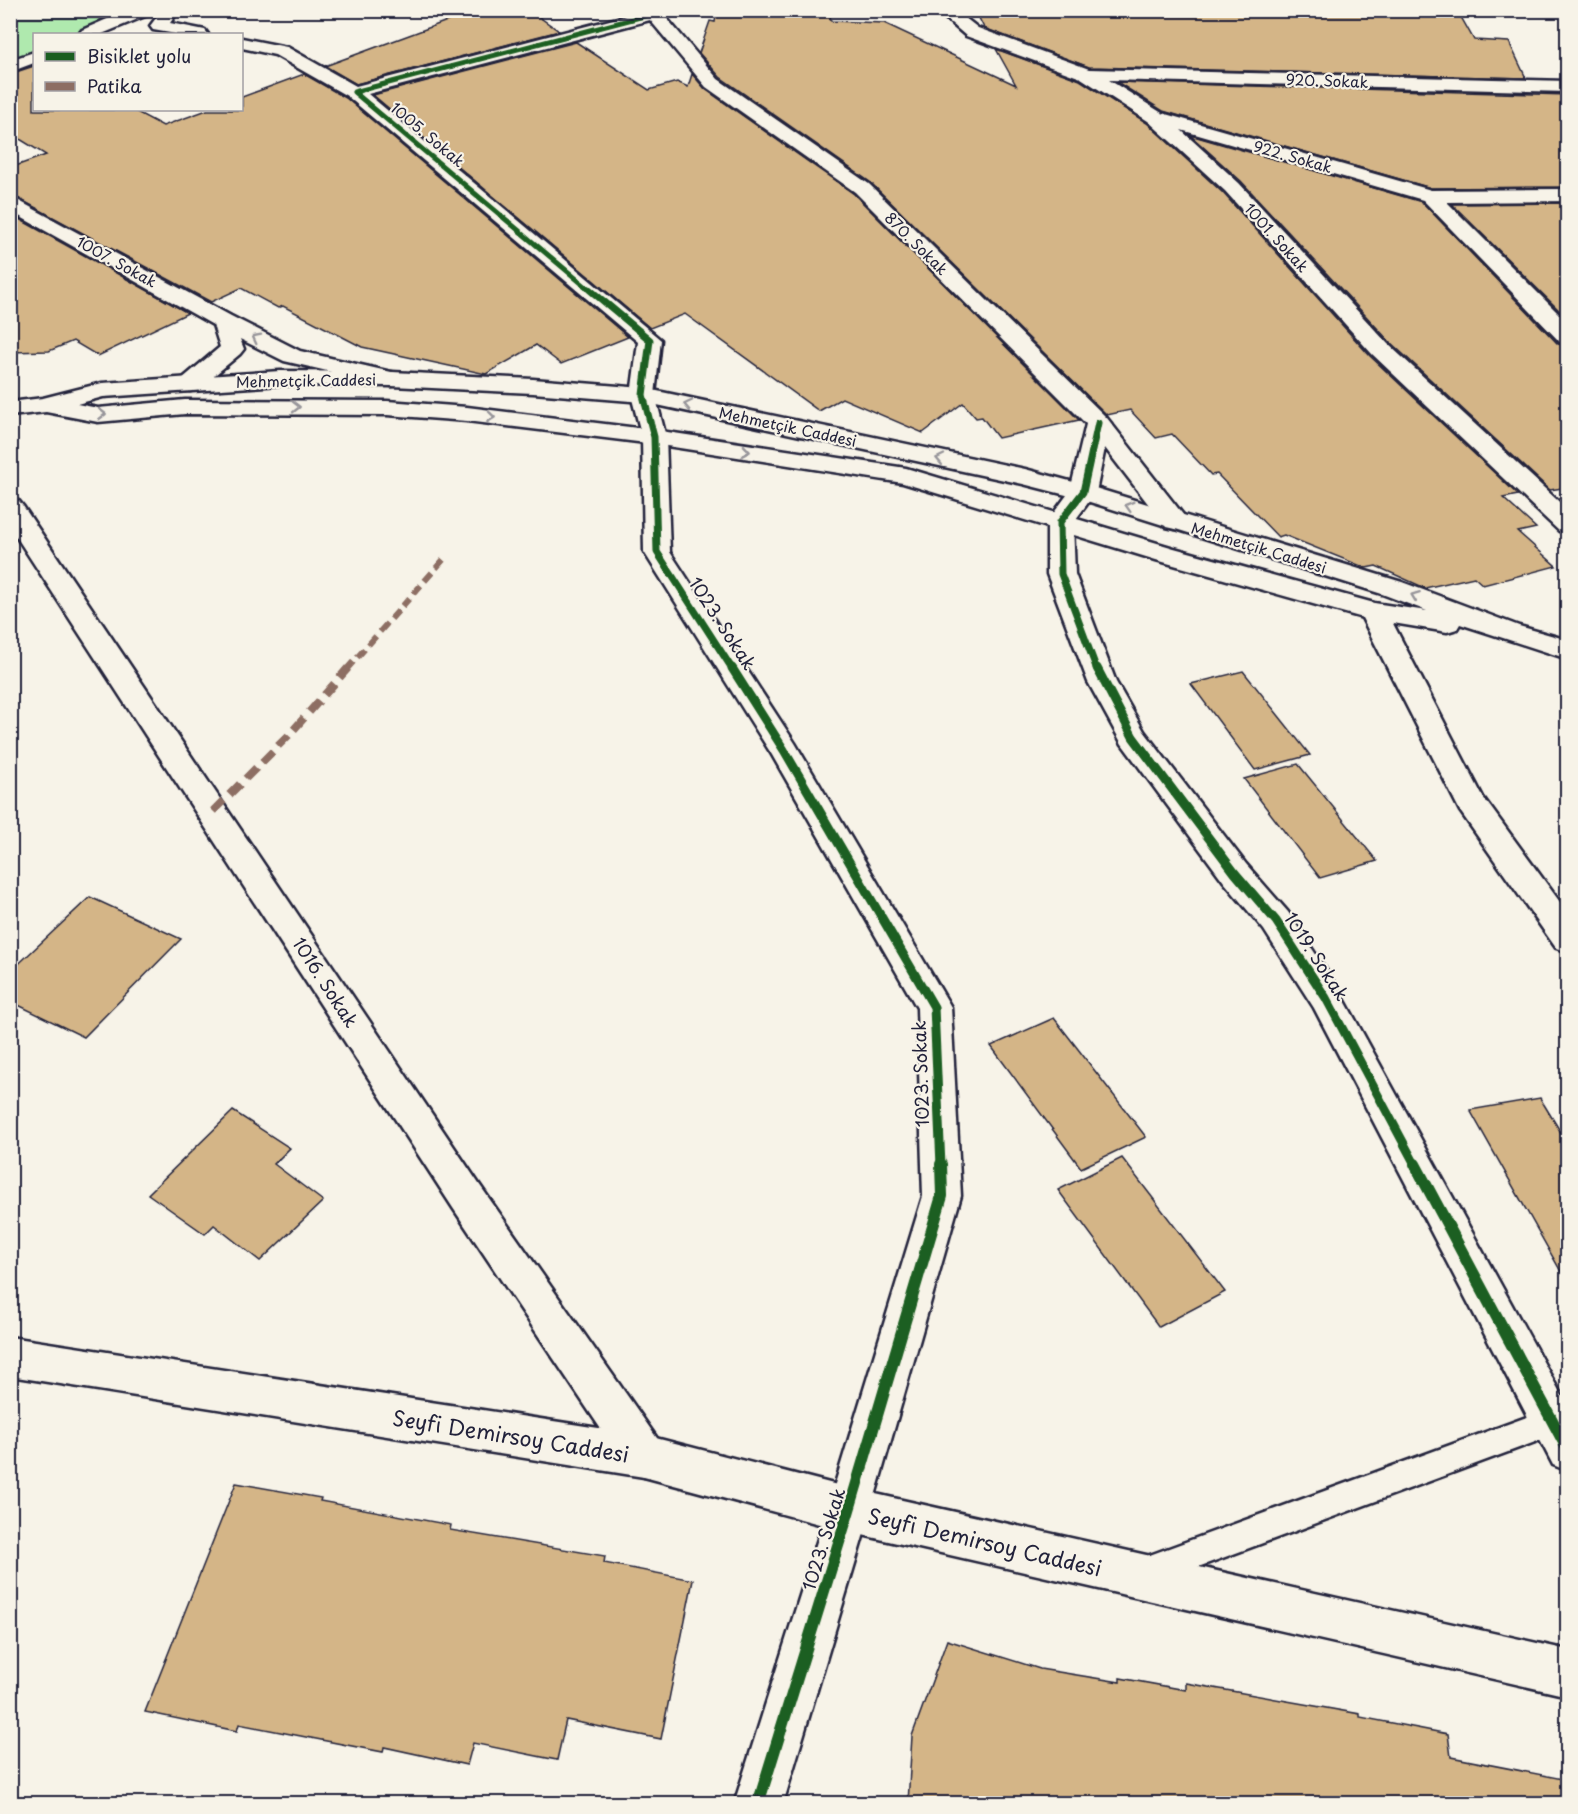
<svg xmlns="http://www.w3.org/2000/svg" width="1578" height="1814" viewBox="0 0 1578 1814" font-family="'Playpen Sans',sans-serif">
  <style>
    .green { fill: #afe9ae; stroke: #688674; stroke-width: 1.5 }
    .building { fill: #d4b587; stroke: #22223b; stroke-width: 1.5 }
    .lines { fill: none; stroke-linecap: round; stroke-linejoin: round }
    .lane-casing { stroke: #22223b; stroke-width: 5 }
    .street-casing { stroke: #22223b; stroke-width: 5 }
    .secondary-casing { stroke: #22223b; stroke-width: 5 }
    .lane { fill: #f7f3e8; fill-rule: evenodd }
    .street { fill: #f7f3e8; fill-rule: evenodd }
    .secondary { fill: #f7f3e8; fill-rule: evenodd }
    .quiet-far1 { stroke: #8d6e63; stroke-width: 6; stroke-dasharray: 11 6; stroke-linecap: butt }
    .quiet { stroke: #8d6e63; stroke-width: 8; stroke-dasharray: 15 8; stroke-linecap: butt }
    .cycleway-far3-casing { stroke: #f7f3e8; stroke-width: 8 }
    .cycleway-far2-casing { stroke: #f7f3e8; stroke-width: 10 }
    .cycleway-far1-casing { stroke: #f7f3e8; stroke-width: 13 }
    .cycleway-casing { stroke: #f7f3e8; stroke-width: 16 }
    .cycleway-far3 { stroke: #1b5e20; stroke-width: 5 }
    .cycleway-far2 { stroke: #1b5e20; stroke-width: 7 }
    .cycleway-far1 { stroke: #1b5e20; stroke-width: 9 }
    .cycleway { stroke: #1b5e20; stroke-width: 12 }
    .oneway { stroke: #97959a }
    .labels { text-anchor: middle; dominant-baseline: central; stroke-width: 4.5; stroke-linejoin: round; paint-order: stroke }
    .far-street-label { font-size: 15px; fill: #22223b; stroke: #f7f3e8 }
    .street-label { font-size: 18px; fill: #22223b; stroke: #f7f3e8 }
    .near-street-label { font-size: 21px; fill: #22223b; stroke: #f7f3e8 }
  </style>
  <rect width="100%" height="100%" fill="#f7f3e8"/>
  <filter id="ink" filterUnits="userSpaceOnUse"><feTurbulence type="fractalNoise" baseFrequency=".0167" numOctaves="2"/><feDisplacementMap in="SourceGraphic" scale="12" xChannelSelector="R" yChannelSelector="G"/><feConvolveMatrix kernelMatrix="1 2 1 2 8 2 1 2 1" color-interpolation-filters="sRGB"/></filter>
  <g filter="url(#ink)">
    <!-- green -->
    <path class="green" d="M11,18H102C82,37 60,34 34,34V51L11,62Z"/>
    <!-- building -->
    <g class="building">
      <path d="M477,10H529L559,31L356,84L325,66Z"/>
      <path d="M717,10H829L831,21L884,23L1016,85L996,49L1080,80L1147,123L1223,193L1370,356L1518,495L1503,498L1536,528L1518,532L1556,566L1483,585L1474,577L1425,588L1376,566L1366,568L1284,535L1278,537L1217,474L1211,475L1172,434L1156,438L1130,410L1107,415L870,182L720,77L699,53L710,21L715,22Z"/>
      <path d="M975,10H1457L1474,40L1509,42L1526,78L1089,67L984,28Z"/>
      <path d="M576,42L649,90L677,82L688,87L692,74L705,89L854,194L1079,420L998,438L982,417L976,418L963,403L923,433L842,398L819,411L685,314L650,328L373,95Z"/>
      <path d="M34,66V110H133L163,126L207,110H242V97L304,74L346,98L628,337L561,364L536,345L486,374L362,347L283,306L278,308L241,288L211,302L10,194V168L46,155L10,133V74Z"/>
      <path d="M1117,82L1568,95V187L1431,188L1163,111Z"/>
      <path d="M1190,135L1422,202L1558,344L1568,346V487L1550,490L1390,342L1241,181Z"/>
      <path d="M1568,203V319L1452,204Z"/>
      <path d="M10,214L188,313L98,356L73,341L49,351L10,352Z"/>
      <path d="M1243,671L1310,755L1255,770L1191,684Z"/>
      <path d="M1298,764L1377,861L1320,878L1244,779Z"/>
      <path d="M90,897L181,939L84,1037L10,1001V972Z"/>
      <path d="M1054,1018L1146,1137L1081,1168L991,1046Z"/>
      <path d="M1540,1098L1568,1144V1284L1470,1110Z"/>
      <path d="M233,1111L290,1148L274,1164L323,1201L260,1261L214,1225L205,1234L148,1194Z"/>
      <path d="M1122,1158L1225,1292L1159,1327L1058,1190Z"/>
      <path d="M236,1483L321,1498L320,1501L451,1525L450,1530L605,1556L604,1563L693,1580L661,1739L566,1720L557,1760L473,1743L467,1765L384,1747L383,1752L239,1724L237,1731L145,1712Z"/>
      <path d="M947,1640L1040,1669L1120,1682V1678L1186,1690V1683L1360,1714V1717L1448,1734L1451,1757L1568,1780V1803H908L912,1736Z"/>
    </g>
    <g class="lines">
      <defs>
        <path id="lane" d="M1554,1407L1564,1411L1568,1419L1564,1431L1554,1435L1147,1586L1136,1582L1132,1571L1136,1560L1147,1556Z"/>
        <g id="street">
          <path d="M128,10H152L150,14L102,34H79L82,30Z"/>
          <path d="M162,10H179L170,23L205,30L208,34H176L153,30L150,26Z"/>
          <path d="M629,10H675L665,16L718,79L869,184L1107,418L1188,521L1184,527L1175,529L1166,527L1105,448L1096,492L1073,523L1075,574L1116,682L1144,731L1246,864L1288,912L1338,988L1568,1407V1471L1553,1465L1314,1008L1264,930L1224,882L1122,744L1088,682L1047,574V522L1070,491L1086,424L855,192L706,87L650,20L368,94L661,340L655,395L666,437L670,552L795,743L951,1007L961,1196L871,1510L783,1804H734L827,1510L923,1196L917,1008L772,755L644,552L642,437L631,395L638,342L347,96L275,55L242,48V38L287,47L356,86L629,15Z"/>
          <path d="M936,10H955L978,28L1089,69L1568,81V92L1109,80L1162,113L1431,190L1568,189V201L1447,202L1568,323V344L1560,342L1423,200L1181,130L1239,183L1388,344L1568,510V533L1559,531L1372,354L1225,191L1148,121L1081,78L966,36Z"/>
          <path d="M34,52V63L10,72V60Z"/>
          <path d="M10,196L231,316L300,351L400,374L404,379L400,384L392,386L284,361L240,339L244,349L240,354L198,389L190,391L182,389L178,384L182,379L220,347L213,325L10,211Z"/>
          <path d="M10,498L19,501L23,506L479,1184L659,1441L665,1456L659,1471L644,1477L629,1471L453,1208L10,527Z"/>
          <path d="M1373,603L1383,606L1387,612L1483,797L1568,913V952L1556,948L1460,811L1359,612L1363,606Z"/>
        </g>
        <g id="secondary">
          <path d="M280,371L392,372L533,379L643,388L1025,469L1092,487L1402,582L1519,626L1568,640V659L1460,624L1457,629L1447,632L1363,618L1156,560L903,483L654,444L467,421L387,415L185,414L98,422L46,412L10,416V402L43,398L102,383ZM280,385L392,386L533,393L643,402L1023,484L1074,497L1382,594L1427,611L1374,603L1174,548L906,468L654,430L467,407L387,401L185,400L98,408L77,404L103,397Z"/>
          <path d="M10,1337L644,1435L849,1488L1568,1650V1696L849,1532L644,1477L10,1376Z"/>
        </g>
      </defs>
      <!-- lane casing -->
      <use href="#lane" class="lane-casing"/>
      <!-- street casing -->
      <use href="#street" class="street-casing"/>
      <!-- secondary casing -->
      <use href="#secondary" class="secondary-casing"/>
      <!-- lane -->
      <use href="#lane" class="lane"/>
      <!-- street -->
      <use href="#street" class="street"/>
      <!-- secondary -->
      <use href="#secondary" class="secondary"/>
      <!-- quiet-far1 -->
      <path class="quiet-far1" d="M346,670L445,558"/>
      <!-- quiet -->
      <path class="quiet" d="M213,811L288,736L348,668"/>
      <defs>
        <path id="cycleway-far3" d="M591,291L354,92L667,10"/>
        <g id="cycleway-far2">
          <path d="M589,289L650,340L643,395L654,437L657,552L733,670"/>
          <path d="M1097,670L1061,574L1060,522L1083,492L1098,423"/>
        </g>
        <g id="cycleway-far1">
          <path d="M732,668L784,750L934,1007L941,1166"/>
          <path d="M1097,668L1133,737L1235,873L1276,921L1326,998L1416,1166"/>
        </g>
        <g id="cycleway">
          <path d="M1415,1164L1568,1450"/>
          <path d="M758,1804L849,1510L942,1196L941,1164"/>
        </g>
      </defs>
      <!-- cycleway-far3 casing -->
      <use href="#cycleway-far3" class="cycleway-far3-casing"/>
      <!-- cycleway-far2 casing -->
      <use href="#cycleway-far2" class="cycleway-far2-casing"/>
      <!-- cycleway-far1 casing -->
      <use href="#cycleway-far1" class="cycleway-far1-casing"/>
      <!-- cycleway casing -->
      <use href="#cycleway" class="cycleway-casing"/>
      <!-- cycleway-far3 -->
      <use href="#cycleway-far3" class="cycleway-far3"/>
      <!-- cycleway-far2 -->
      <use href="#cycleway-far2" class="cycleway-far2"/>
      <!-- cycleway-far1 -->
      <use href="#cycleway-far1" class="cycleway-far1"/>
      <!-- cycleway -->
      <use href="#cycleway" class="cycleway"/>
    </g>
    <!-- one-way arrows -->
    <defs><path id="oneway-chevron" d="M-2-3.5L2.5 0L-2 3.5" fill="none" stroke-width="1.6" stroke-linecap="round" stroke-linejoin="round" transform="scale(1.5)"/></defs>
    <g class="oneway">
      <use href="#oneway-chevron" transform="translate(256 338) rotate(-153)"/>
      <use href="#oneway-chevron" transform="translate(688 405) rotate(-168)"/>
      <use href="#oneway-chevron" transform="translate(296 407)"/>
      <use href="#oneway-chevron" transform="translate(102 414)"/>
      <use href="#oneway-chevron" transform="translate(491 417) rotate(7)"/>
      <use href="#oneway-chevron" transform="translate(746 451) rotate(9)"/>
      <use href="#oneway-chevron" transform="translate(940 459) rotate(-168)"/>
      <use href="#oneway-chevron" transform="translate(1129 506) rotate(-163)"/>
      <use href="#oneway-chevron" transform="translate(1415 596) rotate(-159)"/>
    </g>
  </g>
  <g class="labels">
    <!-- far-street labels -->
    <g class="far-street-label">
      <text transform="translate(1327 80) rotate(2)">920. Sokak</text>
      <text transform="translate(428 134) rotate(40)">1005. Sokak</text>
      <text transform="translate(1293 156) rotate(16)">922. Sokak</text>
      <text transform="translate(1277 237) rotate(48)">1001. Sokak</text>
      <text transform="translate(917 243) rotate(45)">870. Sokak</text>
      <text transform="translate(117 261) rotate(29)">1007. Sokak</text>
      <text transform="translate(306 380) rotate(-1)">Mehmetçik Caddesi</text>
      <text transform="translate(788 426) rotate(12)">Mehmetçik Caddesi</text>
      <text transform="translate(1259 547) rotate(17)">Mehmetçik Caddesi</text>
    </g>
    <!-- street labels -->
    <g class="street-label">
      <text transform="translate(723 623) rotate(57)">1023. Sokak</text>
      <text transform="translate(1317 956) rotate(57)">1019. Sokak</text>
      <text transform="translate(326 982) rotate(57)">1016. Sokak</text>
      <text transform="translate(920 1074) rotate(-92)">1023. Sokak</text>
      <text transform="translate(823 1539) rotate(-73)">1023. Sokak</text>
    </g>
    <!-- near-street labels -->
    <g class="near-street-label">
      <text transform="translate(511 1435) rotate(9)">Seyfi Demirsoy Caddesi</text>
      <text transform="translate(985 1541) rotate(13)">Seyfi Demirsoy Caddesi</text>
    </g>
  </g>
  <!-- margin -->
  <rect width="1578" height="1814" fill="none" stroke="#f7f3e8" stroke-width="36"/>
  <rect x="18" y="18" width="1542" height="1778" fill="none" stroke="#22223b" stroke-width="2" filter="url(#ink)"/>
  <!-- legend -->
  <rect x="33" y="33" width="210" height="78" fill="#f7f3e8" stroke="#a29fa3" stroke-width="1.5"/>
  <rect x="45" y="52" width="30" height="9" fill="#1b5e20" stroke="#a29fa3" stroke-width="1.5"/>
  <text x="87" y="63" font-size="18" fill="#22223b">Bisiklet yolu</text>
  <rect x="45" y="82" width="30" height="9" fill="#8d6e63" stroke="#a29fa3" stroke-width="1.5"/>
  <text x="87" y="93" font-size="18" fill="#22223b">Patika</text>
</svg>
